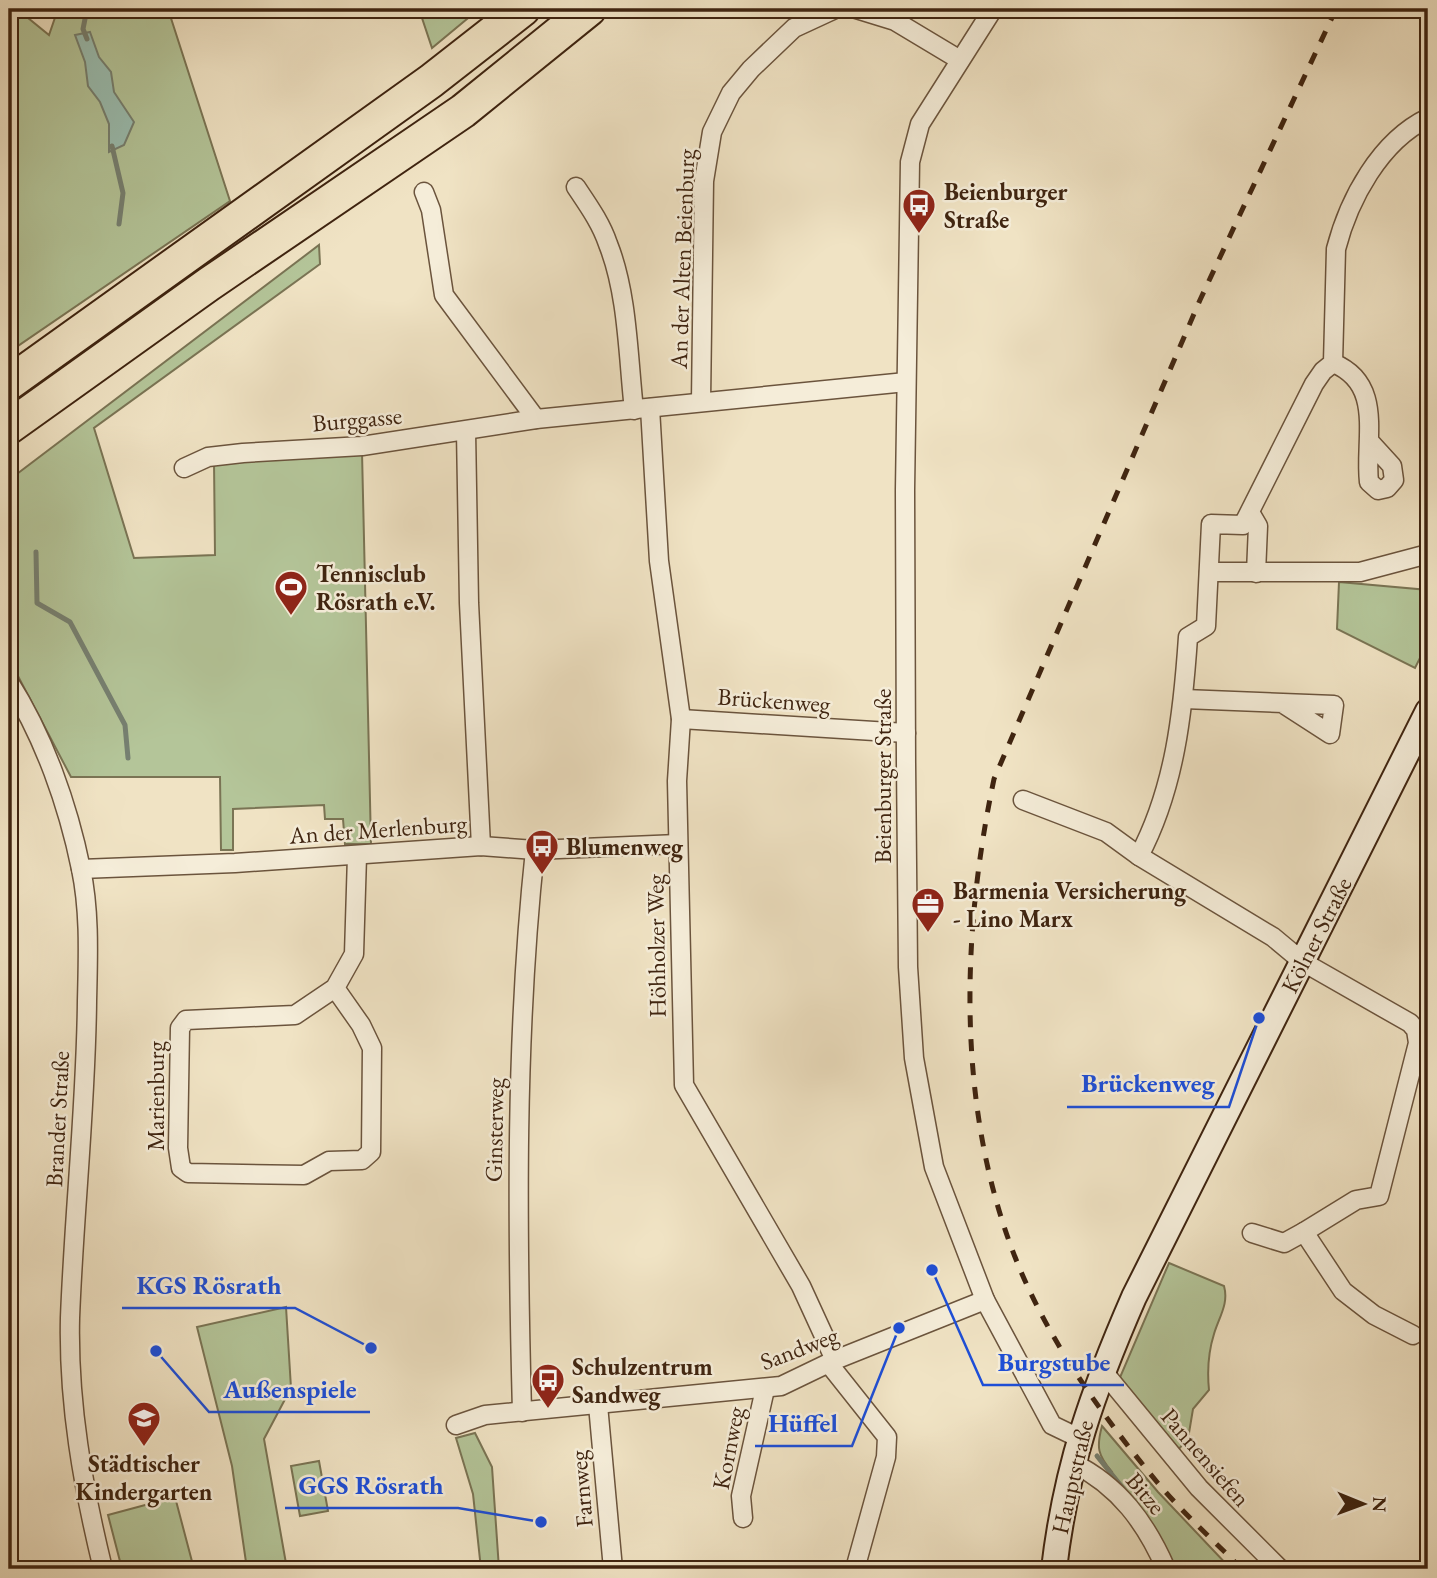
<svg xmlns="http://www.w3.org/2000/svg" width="1437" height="1578" viewBox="0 0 1437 1578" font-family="'EB Garamond',serif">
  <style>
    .green { fill: #b4c599; stroke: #7a7454; stroke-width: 2 }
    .water { fill: #9abeb1; stroke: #768071; stroke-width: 2 }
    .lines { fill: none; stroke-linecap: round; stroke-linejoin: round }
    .stream { stroke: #768071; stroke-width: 5 }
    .street-casing { stroke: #6b543d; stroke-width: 21 }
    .secondary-casing { stroke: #3f2410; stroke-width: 28 }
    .highway-casing { stroke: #3f2410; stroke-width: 37 }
    .street { stroke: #f5edd9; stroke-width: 18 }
    .secondary { stroke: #f5edd9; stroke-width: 24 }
    .highway { stroke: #f0e3c4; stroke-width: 33 }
    .rail { stroke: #3f2410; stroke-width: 5; stroke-dasharray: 12 12; stroke-linecap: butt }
    .labels { text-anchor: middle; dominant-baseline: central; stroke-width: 5; stroke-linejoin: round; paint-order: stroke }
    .poi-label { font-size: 24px; font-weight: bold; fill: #3f2410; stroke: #f5edd9; text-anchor: start }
    .street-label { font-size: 24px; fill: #3f2410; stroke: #f5edd9 }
    .leader { fill: none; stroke: #1d4ed8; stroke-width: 2.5 }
    .callout-dot { fill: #1d4ed8; stroke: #f5edd9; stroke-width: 2.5 }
    .callout-label { font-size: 26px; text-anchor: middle; font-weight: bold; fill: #1d4ed8; stroke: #f5edd9; stroke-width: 5; stroke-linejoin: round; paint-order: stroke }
  </style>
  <rect width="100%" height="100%" fill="#f0e3c4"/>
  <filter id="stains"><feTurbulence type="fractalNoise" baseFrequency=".00286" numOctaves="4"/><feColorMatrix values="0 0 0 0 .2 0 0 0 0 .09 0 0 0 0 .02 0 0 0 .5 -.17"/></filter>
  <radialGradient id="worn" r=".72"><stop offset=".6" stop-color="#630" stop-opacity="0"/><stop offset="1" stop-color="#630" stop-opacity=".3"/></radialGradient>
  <!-- green -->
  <g class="green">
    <path d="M9,9H17L49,35L58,9H168L230,201L9,352Z"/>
    <path d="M419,9H479L432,48Z"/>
    <path d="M319,245L320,264L94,428L134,558L215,555L214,461L362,452L371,844H345L343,819H325L324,805L233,809V850H221L220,777H71L9,659V480Z"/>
    <path d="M1339,582L1428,590V642L1415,668L1337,629Z"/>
    <path d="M1169,1263L1224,1286C1229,1304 1219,1317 1214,1334C1208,1353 1207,1370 1209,1390L1193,1409L1188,1439L1175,1453L1118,1382Z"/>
    <path d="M286,1307L291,1388L264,1439L287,1569H247L232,1466L197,1327Z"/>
    <path d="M1102,1426L1158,1492L1231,1569H1173L1138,1507L1110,1475L1112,1472C1098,1455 1096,1448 1102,1426Z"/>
    <path d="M475,1433L492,1467L499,1569H481L473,1494L456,1438Z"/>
    <path d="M319,1461L328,1511L300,1516L291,1466Z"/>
    <path d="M175,1497L194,1569H122L108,1515Z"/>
  </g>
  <!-- water -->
  <path class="water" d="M90,32L99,57L111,72L114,92L134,122L124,145L109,152V124L100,102L88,86L85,62L75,35Z"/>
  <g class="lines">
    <!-- stream -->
    <g class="stream">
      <path d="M87,39L83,29L87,9"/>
      <path d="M112,146L123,193L119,224"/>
      <path d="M36,552L37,603L70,622L125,725L128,758"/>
      <path d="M1097,1456L1126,1492"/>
    </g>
    <defs>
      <g id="street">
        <path d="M856,9L895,21L960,60"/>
        <path d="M993,9L920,124L910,162L905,490L906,763L908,967L914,1058L934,1167L985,1300L1052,1425L1079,1438"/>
        <path d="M576,187C588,205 601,223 608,244C628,294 628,357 634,410"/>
        <path d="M424,192L431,210L444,295L536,419"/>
        <path d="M1333,363C1385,384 1364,440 1369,482L1378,490L1387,488L1394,480L1392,466L1371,443"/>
        <path d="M701,401L704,181L712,132L731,93L751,69L794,28L835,9"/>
        <path d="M650,408L659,561L681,719L677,781L684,1085L801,1286L835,1360"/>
        <path d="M466,431L469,603L481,846"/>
        <path d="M184,468L208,457L243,453L362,446L536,419L906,382"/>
        <path d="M1251,514L1258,526L1256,573"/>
        <path d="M1209,572H1360L1428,554"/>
        <path d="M9,682C44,737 68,805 81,869C90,912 88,957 87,1001C86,1107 74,1212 70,1318C68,1403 83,1487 103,1569"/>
        <path d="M1184,699L1334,705L1330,734L1282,703"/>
        <path d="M681,719L906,733"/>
        <path d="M1023,800L1106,832L1139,856L1273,937L1303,962L1410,1023L1416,1030L1418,1043L1379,1196L1356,1200L1304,1232"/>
        <path d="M1139,856C1175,788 1183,712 1188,637L1206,626L1211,524L1243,525L1314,384L1323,371L1333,363L1336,249C1349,199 1380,141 1428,118"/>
        <path d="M81,869L235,863L481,846L535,850L678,844"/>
        <path d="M335,988L295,1015L186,1020L180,1028L178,1148L181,1168L188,1173L304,1175L329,1161L362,1160L371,1152L372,1048L361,1025L335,988L354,954L357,856"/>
        <path d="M1252,1233L1284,1243L1304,1232L1343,1291L1374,1315L1413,1335"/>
        <path d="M829,1364L887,1437L886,1457L855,1569"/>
        <path d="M1102,1370L1199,1488L1280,1569"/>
        <path d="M598,1405L613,1569"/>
        <path d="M522,1412C517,1224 515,1037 535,850"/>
        <path d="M456,1425L485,1415L781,1386L835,1360L985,1300"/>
        <path d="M1073,1463C1119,1486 1146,1523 1166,1569"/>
        <path d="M743,1518L741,1496L765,1389"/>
      </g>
      <path id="secondary" d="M1054,1569C1066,1466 1093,1391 1134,1297L1428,711"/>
      <g id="highway">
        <path d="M9,383L431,81L523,9"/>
        <path d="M9,427L209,284L463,111L589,9"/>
      </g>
    </defs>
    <!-- street casing -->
    <use href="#street" class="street-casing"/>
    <!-- secondary casing -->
    <use href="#secondary" class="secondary-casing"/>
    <!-- highway casing -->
    <use href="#highway" class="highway-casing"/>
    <!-- street -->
    <use href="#street" class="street"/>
    <!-- secondary -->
    <use href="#secondary" class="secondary"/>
    <!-- highway -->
    <use href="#highway" class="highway"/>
    <!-- rail -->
    <path class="rail" d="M1242,1569C1214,1541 1183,1513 1157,1482C1105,1419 1055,1350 1022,1274C956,1120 960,940 994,779L1200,300L1336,9"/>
  </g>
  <!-- icons -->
  <defs>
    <symbol id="bus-pin" viewBox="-11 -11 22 30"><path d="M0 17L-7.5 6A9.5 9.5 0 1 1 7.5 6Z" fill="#8f2418" stroke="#f5edd9"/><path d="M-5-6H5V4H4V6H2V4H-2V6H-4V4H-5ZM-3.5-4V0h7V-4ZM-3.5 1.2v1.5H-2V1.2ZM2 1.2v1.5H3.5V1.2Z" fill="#fff"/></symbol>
    <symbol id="stadium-pin" viewBox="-11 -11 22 30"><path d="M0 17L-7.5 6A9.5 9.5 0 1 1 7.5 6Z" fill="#8f2418" stroke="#f5edd9"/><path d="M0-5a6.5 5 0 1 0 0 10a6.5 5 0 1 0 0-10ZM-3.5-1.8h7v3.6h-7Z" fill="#fff"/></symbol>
    <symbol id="office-pin" viewBox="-11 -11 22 30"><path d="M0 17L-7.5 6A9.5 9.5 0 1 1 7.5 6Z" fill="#8f2418" stroke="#f5edd9"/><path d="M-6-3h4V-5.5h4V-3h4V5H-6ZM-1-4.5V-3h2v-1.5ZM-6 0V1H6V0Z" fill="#fff"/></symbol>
    <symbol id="school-pin" viewBox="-11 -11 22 30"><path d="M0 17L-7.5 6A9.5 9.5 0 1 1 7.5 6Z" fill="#8f2418" stroke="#f5edd9"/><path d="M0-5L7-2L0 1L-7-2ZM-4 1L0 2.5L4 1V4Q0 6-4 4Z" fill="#fff"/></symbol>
  </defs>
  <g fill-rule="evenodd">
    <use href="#bus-pin" x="900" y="186" width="38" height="52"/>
    <use href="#stadium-pin" x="272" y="568" width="38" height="52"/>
    <use href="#bus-pin" x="523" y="827" width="38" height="52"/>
    <use href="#office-pin" x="909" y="885" width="38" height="52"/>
    <use href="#bus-pin" x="529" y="1361" width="38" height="52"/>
    <use href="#school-pin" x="125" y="1399" width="38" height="52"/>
  </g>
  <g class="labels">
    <!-- poi labels -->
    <g class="poi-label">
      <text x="944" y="191">Beienburger<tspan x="944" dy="28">Straße</tspan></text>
      <text x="316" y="573">Tennisclub<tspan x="316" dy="28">Rösrath e.V.</tspan></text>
      <text x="566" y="846">Blumenweg</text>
      <text x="953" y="890">Barmenia Versicherung<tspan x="953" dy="28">- Lino Marx</tspan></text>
      <text x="572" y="1366">Schulzentrum<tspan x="572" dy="28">Sandweg</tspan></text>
      <text x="144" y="1463" text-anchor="middle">Städtischer<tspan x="144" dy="28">Kindergarten</tspan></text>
    </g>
    <!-- street labels -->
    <g class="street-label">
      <text transform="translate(682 259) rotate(-88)">An der Alten Beienburg</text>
      <text transform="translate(357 419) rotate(-5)">Burggasse</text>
      <text transform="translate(774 700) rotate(4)">Brückenweg</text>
      <text transform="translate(882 776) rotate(-90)">Beienburger Straße</text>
      <text transform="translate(378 829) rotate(-4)">An der Merlenburg</text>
      <text transform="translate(1316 935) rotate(-63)">Kölner Straße</text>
      <text transform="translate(656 946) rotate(-91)">Höhholzer Weg</text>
      <text transform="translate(155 1096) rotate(-90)">Marienburg</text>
      <text transform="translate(57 1119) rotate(-87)">Brander Straße</text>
      <text transform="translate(494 1130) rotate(-89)">Ginsterweg</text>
      <text transform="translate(799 1348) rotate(-21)">Sandweg</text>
      <text transform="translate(728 1448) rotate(-79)">Kornweg</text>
      <text transform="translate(1206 1457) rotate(49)">Pannensiefen</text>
      <text transform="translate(1072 1477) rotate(-77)">Hauptstraße</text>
      <text transform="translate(581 1489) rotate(-95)">Farnweg</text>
      <text transform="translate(1146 1493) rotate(50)">Bitze</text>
    </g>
  </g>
  <!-- callouts -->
  <path class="leader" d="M1259 1018L1229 1107H1067M371 1348L295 1308H122M932 1270L983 1385H1124M156 1351L209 1412H370M899 1328L852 1446H755M541 1522L458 1508H285"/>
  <g class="callout-dot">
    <circle cx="1259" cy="1018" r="7"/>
    <circle cx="371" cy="1348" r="7"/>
    <circle cx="932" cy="1270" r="7"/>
    <circle cx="156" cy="1351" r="7"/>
    <circle cx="899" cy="1328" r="7"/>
    <circle cx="541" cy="1522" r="7"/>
  </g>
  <g class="callout-label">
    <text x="1148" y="1092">Brückenweg</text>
    <text x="209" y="1294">KGS Rösrath</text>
    <text x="1054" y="1371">Burgstube</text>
    <text x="290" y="1398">Außenspiele</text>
    <text x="803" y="1432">Hüffel</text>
    <text x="371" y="1494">GGS Rösrath</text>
  </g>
  <!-- margin -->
  <rect width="1437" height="1578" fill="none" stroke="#f0e3c4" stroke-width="35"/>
  <rect x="10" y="10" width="1416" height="1557" fill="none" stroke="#3f2410" stroke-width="3.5"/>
  <rect x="18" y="18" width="1402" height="1543" fill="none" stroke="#3f2410" stroke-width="2"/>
  <!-- north arrow -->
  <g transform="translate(1363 1504) rotate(91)" stroke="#f5edd9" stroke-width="5" paint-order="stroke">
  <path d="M0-5L12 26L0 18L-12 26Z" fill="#3f2410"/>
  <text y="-10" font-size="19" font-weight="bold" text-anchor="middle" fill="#3f2410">N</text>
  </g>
  <rect width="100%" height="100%" filter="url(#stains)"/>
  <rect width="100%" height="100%" fill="url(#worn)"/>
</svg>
